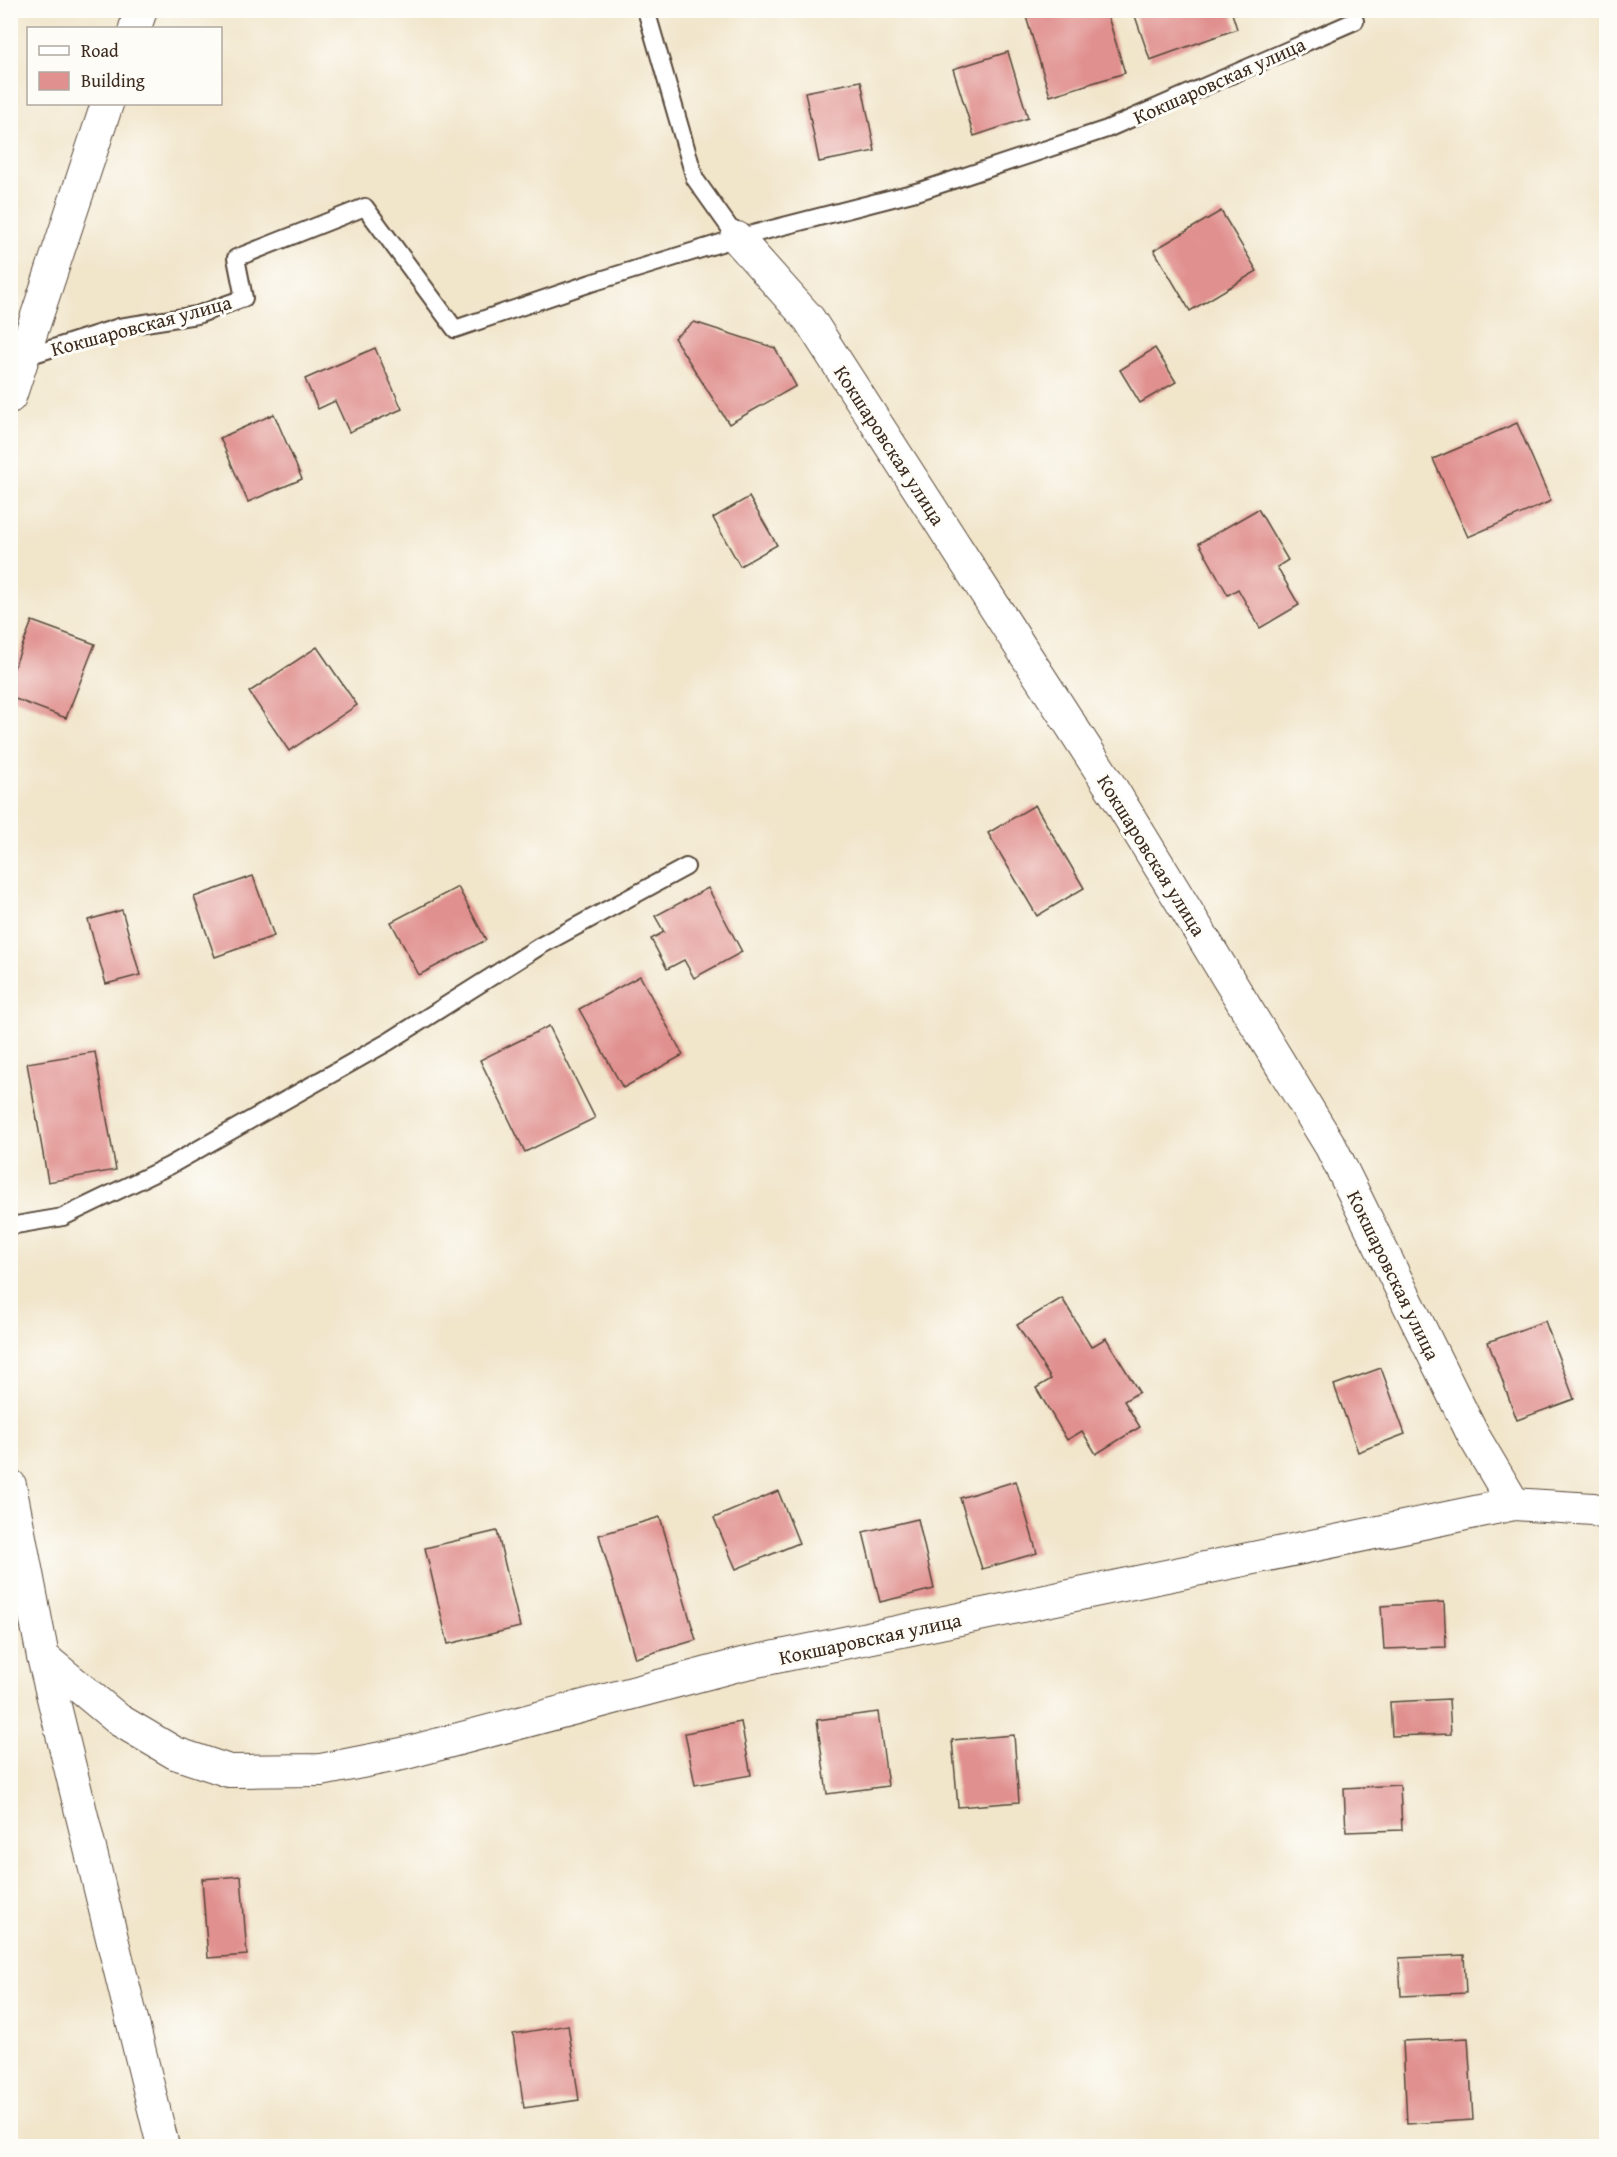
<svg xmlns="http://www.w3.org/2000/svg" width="1617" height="2157" viewBox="0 0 1617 2157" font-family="'Gentium Book Plus',serif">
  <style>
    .building { fill: #e0908e }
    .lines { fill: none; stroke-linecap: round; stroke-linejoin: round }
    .lane-casing { stroke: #564638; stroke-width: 20 }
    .street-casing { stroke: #564638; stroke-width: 34 }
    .lane { stroke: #fff; stroke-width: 16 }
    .street { stroke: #fff; stroke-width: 32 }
    .labels { text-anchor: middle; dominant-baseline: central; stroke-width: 6; stroke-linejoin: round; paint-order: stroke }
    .street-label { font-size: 20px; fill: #3b2a1e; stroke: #fdfcf7 }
  </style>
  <rect width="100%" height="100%" fill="#fdfcf7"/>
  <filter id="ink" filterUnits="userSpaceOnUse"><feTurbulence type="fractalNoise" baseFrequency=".0167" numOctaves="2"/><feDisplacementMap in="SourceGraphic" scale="12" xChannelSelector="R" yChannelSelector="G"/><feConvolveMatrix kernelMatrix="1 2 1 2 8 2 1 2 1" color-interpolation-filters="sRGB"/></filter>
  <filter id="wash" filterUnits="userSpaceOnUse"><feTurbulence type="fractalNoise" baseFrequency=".008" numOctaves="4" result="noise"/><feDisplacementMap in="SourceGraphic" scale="24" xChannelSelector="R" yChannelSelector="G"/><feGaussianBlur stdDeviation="1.35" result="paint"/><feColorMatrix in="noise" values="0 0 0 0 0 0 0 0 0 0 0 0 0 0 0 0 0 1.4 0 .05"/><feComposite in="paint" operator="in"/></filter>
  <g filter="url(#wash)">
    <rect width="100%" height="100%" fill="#f1e5ca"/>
    <g id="blocks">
      <!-- building -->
      <g class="building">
        <path d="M1024,10H1106L1125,73L1050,96Z"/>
        <path d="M1133,10H1231L1237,29L1150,60Z"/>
        <path d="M1008,52L1028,118L974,136L953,69Z"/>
        <path d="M861,81L875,151L819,162L805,92Z"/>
        <path d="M1221,211L1257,271L1190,311L1154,250Z"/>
        <path d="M694,322L775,348L796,386L729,424L674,338Z"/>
        <path d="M375,348L402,409L349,432L335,401L318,409L305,379Z"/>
        <path d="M1155,348L1176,382L1140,403L1120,370Z"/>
        <path d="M274,414L302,479L248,502L220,438Z"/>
        <path d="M1517,423L1551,501L1468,537L1433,459Z"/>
        <path d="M749,497L777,545L740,566L713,518Z"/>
        <path d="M1258,509L1288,560L1277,567L1299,605L1260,628L1238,589L1228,595L1199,543Z"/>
        <path d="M32,621L95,644L66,718L10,697V678Z"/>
        <path d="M317,647L357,705L289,751L249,692Z"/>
        <path d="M1035,805L1084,888L1037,916L988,833Z"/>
        <path d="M253,876L274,936L215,957L194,897Z"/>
        <path d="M458,887L486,940L419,975L391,922Z"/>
        <path d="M708,888L742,952L694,978L684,960L667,969L651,939L664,932L655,916Z"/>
        <path d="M122,910L140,975L106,984L88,920Z"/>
        <path d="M640,976L683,1055L623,1088L579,1009Z"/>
        <path d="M549,1026L595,1118L525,1152L480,1060Z"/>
        <path d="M95,1052L116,1170L48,1182L27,1063Z"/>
        <path d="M1062,1298L1091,1347L1106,1338L1139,1392L1124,1401L1140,1427L1096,1454L1082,1431L1067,1440L1036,1388L1051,1379L1017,1325Z"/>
        <path d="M1545,1321L1574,1399L1517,1420L1488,1342Z"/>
        <path d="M1381,1368L1405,1434L1358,1452L1334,1385Z"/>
        <path d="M1016,1481L1037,1553L982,1569L960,1498Z"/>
        <path d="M778,1491L799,1543L736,1569L714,1518Z"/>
        <path d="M660,1517L696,1640L635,1658L599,1535Z"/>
        <path d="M918,1519L934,1589L880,1602L863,1532Z"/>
        <path d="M497,1531L520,1627L448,1644L425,1548Z"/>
        <path d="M1444,1602L1446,1647L1384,1649L1381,1606Z"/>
        <path d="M1449,1699L1451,1734L1392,1736L1390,1702Z"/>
        <path d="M878,1712L888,1786L827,1794L817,1720Z"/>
        <path d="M741,1722L751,1775L695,1785L685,1733Z"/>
        <path d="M1014,1735L1019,1802L958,1807L952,1740Z"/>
        <path d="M1400,1785L1402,1830L1346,1832L1344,1788Z"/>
        <path d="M241,1876L247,1955L208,1958L202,1879Z"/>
        <path d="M1464,1955L1466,1993L1401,1996L1399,1958Z"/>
        <path d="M568,2025L579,2100L524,2108L513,2034Z"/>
        <path d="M1468,2038L1473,2120L1407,2124L1403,2041Z"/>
      </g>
    </g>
  </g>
  <g filter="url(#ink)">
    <use href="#blocks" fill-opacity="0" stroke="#564638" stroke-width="1.5"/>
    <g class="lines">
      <defs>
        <g id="lane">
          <path d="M646,10L695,179L737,238"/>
          <path d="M22,358L119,327L197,315L244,298L236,258L365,207L455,329L591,283L737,238L920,191L1107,129L1355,21"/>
          <path d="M10,1226L63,1217L169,1166L388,1042L540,946L686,867"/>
        </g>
        <g id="street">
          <path d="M135,28L141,10"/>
          <path d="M737,238L809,319L1114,792L1331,1147L1473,1435L1514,1504"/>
          <path d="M10,397L107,104"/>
          <path d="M10,1485L43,1657L119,1720L175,1753L229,1771L321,1770L402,1754L742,1664L1514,1504L1593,1509L1606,1514"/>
          <path d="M43,1657L163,2146"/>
        </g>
      </defs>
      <!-- lane casing -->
      <use href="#lane" class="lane-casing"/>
      <!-- street casing -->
      <use href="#street" class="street-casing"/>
      <!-- lane -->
      <use href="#lane" class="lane"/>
      <!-- street -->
      <use href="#street" class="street"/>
    </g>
  </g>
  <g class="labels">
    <!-- street labels -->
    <g class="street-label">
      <text transform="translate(1219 80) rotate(-24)">Кокшаровская улица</text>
      <text transform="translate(141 325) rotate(-15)">Кокшаровская улица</text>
      <text transform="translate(890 445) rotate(57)">Кокшаровская улица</text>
      <text transform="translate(1152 855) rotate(58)">Кокшаровская улица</text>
      <text transform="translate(1394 1275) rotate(64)">Кокшаровская улица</text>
      <text transform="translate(870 1638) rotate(-12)">Кокшаровская улица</text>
    </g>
  </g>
  <!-- margin -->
  <rect width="1617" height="2157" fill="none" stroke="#fdfcf7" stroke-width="36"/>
  <!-- legend -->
  <rect x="27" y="27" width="195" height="78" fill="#fdfcf7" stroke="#afa8a0" stroke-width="1.5"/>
  <rect x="39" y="46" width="30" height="9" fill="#ffffff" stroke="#afa8a0" stroke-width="1.5"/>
  <text x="81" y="57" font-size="18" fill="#3b2a1e">Road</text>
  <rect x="39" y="72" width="30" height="18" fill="#e0908e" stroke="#afa8a0" stroke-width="1.5"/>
  <text x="81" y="87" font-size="18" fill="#3b2a1e">Building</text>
</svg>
